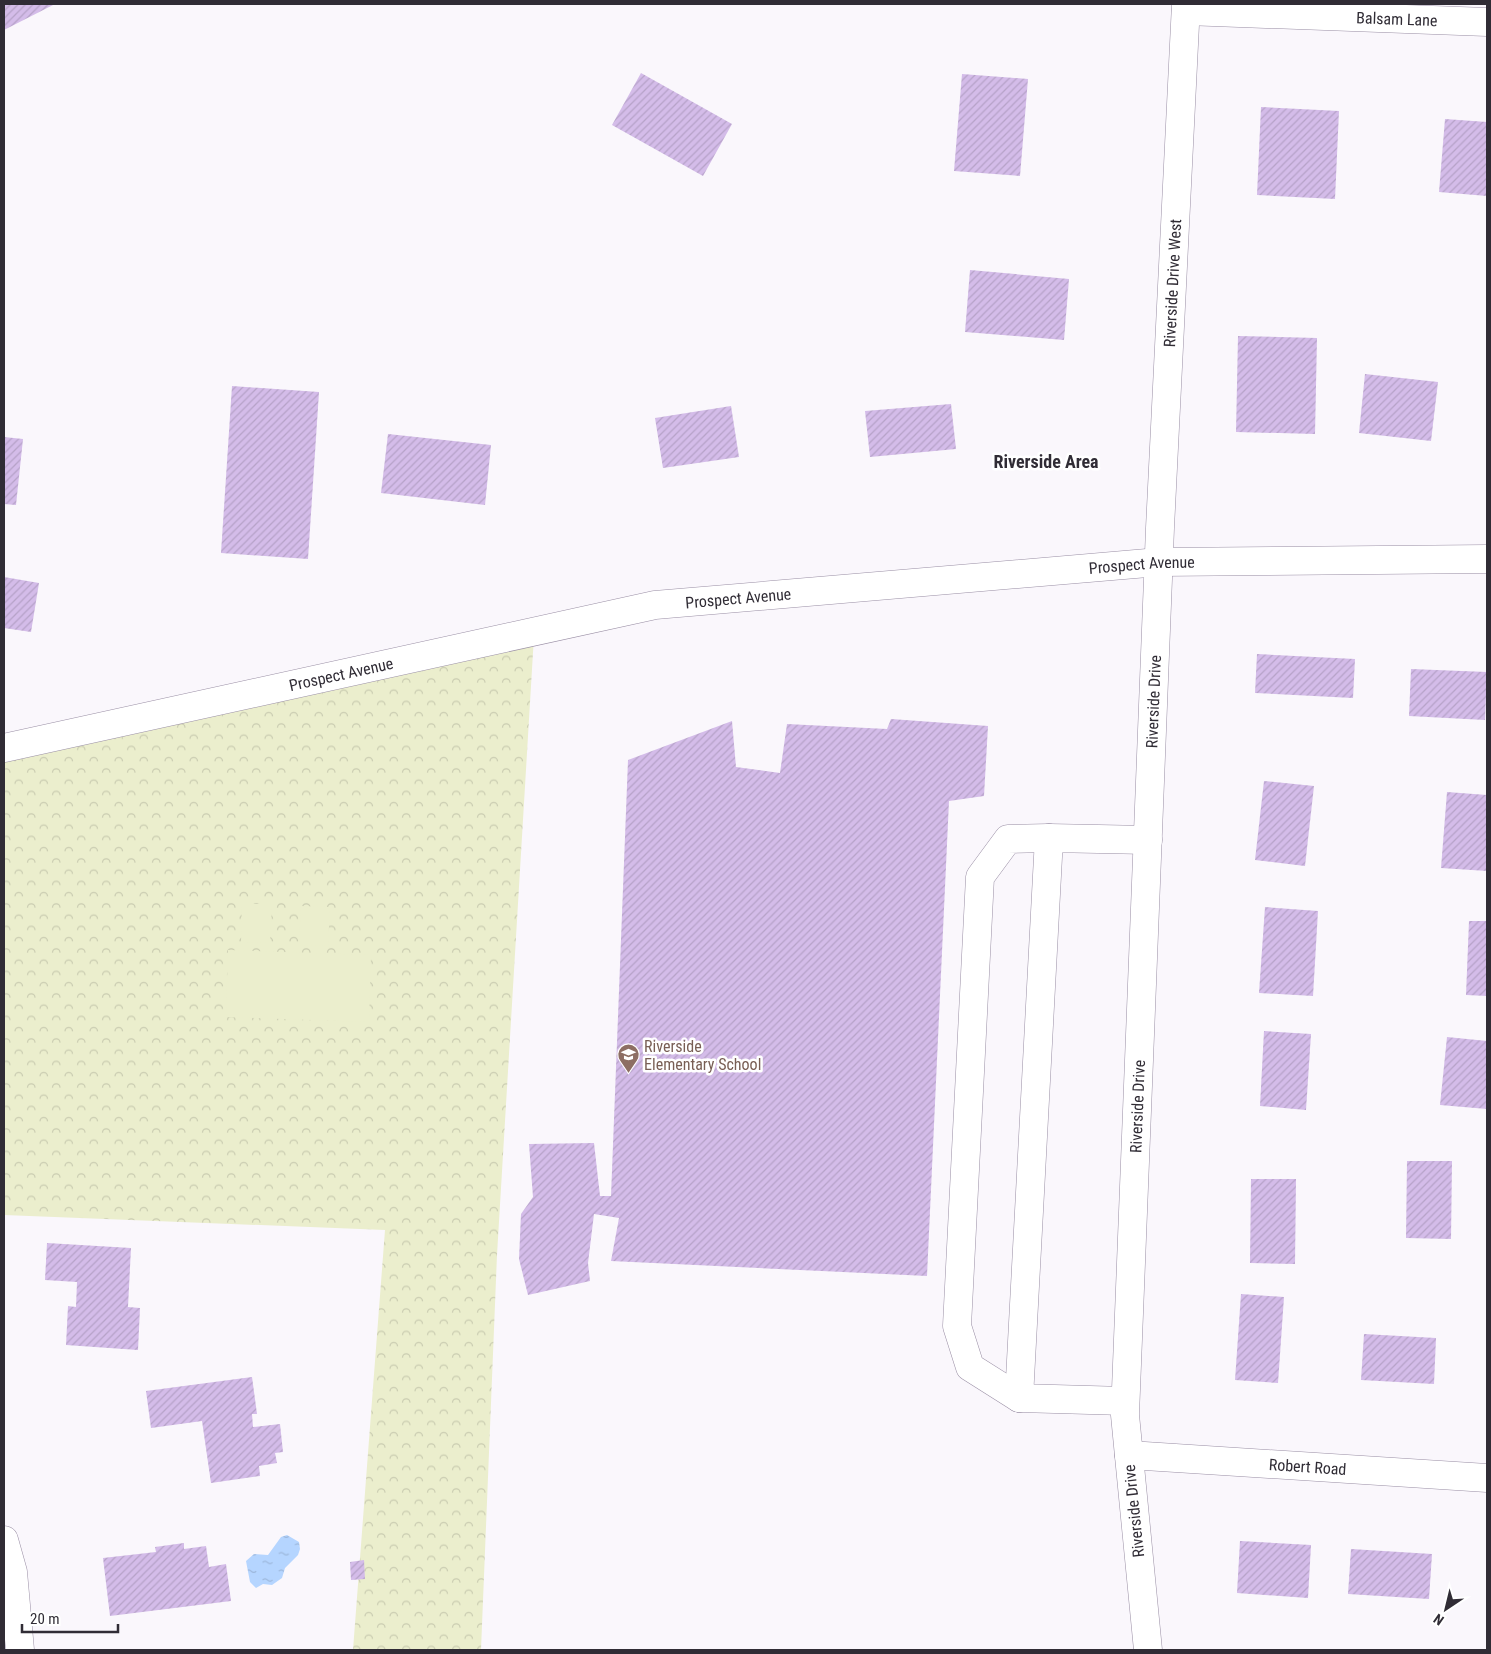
<svg xmlns="http://www.w3.org/2000/svg" width="1491" height="1654" viewBox="0 0 1491 1654" font-family="'Roboto Condensed',sans-serif">
  <style>
    .forest { fill: url(#forest-crowns) }
    .park { fill: #ebeecd }
    .water { fill: url(#water-ripples) }
    .building { fill: url(#building-hatch) }
    .lines { fill: none; stroke-linecap: round; stroke-linejoin: round }
    .minor-casing { stroke: #9a8fa5; stroke-width: 29 }
    .minor { stroke: #fff; stroke-width: 28 }
    .labels { text-anchor: middle; dominant-baseline: central; stroke-width: 5; stroke-linejoin: round; paint-order: stroke }
    .street-label { font-size: 16px; fill: #302c35; stroke: #fff }
    .education-label { font-size: 16px; fill: #785e54; stroke: #fff; text-anchor: start }
    .neighbourhood-label { font-size: 18px; font-weight: bold; fill: #302c35; stroke: #fff }
  </style>
  <defs>
    <pattern id="forest-crowns" width="20" height="18" patternUnits="userSpaceOnUse" patternTransform="scale(1.25)"><rect width="20" height="18" fill="#ebeecd"/><path d="M2 6a3 3 0 1 1 6 0M12 15a3 3 0 1 1 6 0" fill="none" stroke="#caccb1"/></pattern>
    <pattern id="water-ripples" width="26" height="14" patternUnits="userSpaceOnUse" patternTransform="scale(1.25)"><rect width="26" height="14" fill="#b5d5ff"/><path d="M2 4q2-2 4 0t4 0M15 11q2-2 4 0t4 0" fill="none" stroke="#9cb7db"/></pattern>
    <pattern id="building-hatch" width="6" height="6" patternUnits="userSpaceOnUse" patternTransform="scale(1.25)"><rect width="6" height="6" fill="#d4bce9"/><path d="M-1 1l2-2M0 6l6-6M5 7l2-2" fill="none" stroke="#b6a2c8"/></pattern>
  </defs>
  <rect width="100%" height="100%" fill="#faf7fc"/>
  <!-- forest -->
  <path class="forest" d="M535,619L497,1255L481,1650H353L385,1230L4,1215V741Z"/>
  <!-- park -->
  <g class="park">
    <path d="M242,904H272L270,943L241,942Z"/>
    <path d="M301,906L330,907L328,946L299,945Z"/>
    <path d="M228,950L371,955L369,1022L226,1017Z"/>
  </g>
  <!-- water -->
  <path class="water" d="M287,1535L299,1542L300,1549L298,1555L285,1568L282,1578L272,1585L263,1584L256,1588L250,1582L246,1561L254,1554L268,1555L281,1537Z"/>
  <!-- building -->
  <g class="building">
    <path d="M4,4H55L4,30Z"/>
    <path d="M641,73L732,124L703,176L612,125Z"/>
    <path d="M962,74L1028,79L1020,176L954,171Z"/>
    <path d="M1261,107L1339,111L1335,199L1257,195Z"/>
    <path d="M1445,119L1487,122V196L1439,192Z"/>
    <path d="M970,270L1069,279L1064,340L965,332Z"/>
    <path d="M1238,336L1317,338L1315,434L1236,432Z"/>
    <path d="M1365,374L1438,382L1431,441L1359,433Z"/>
    <path d="M232,386L319,392L308,559L221,553Z"/>
    <path d="M951,404L956,449L870,457L865,411Z"/>
    <path d="M731,406L739,457L663,468L655,418Z"/>
    <path d="M388,434L491,445L485,505L381,493Z"/>
    <path d="M4,437L23,439L16,505L4,504Z"/>
    <path d="M4,577L39,583L31,632L4,628Z"/>
    <path d="M1257,654L1355,659L1353,698L1255,693Z"/>
    <path d="M1411,669L1487,672L1485,720L1409,716Z"/>
    <path d="M891,719L988,726L984,796L949,801L927,1276L611,1261L619,1218L594,1214L588,1263L590,1281L528,1295L519,1259L521,1214L533,1197L529,1144L594,1143L600,1196H611L628,760L732,721L736,767L780,773L787,724L887,729Z"/>
    <path d="M1264,781L1314,786L1305,866L1255,860Z"/>
    <path d="M1447,792L1487,795V871L1441,868Z"/>
    <path d="M1265,907L1318,911L1313,996L1259,993Z"/>
    <path d="M1469,921H1487V996L1466,995Z"/>
    <path d="M1264,1031L1311,1034L1306,1110L1260,1106Z"/>
    <path d="M1447,1037L1487,1041V1109L1440,1105Z"/>
    <path d="M1407,1161H1452L1451,1239L1406,1238Z"/>
    <path d="M1251,1179H1296L1295,1264L1250,1263Z"/>
    <path d="M47,1243L131,1248L128,1307L140,1308L138,1350L66,1345L68,1306L76,1307L77,1282L45,1280Z"/>
    <path d="M1241,1294L1284,1297L1278,1383L1235,1380Z"/>
    <path d="M1364,1334L1436,1338L1434,1384L1361,1380Z"/>
    <path d="M252,1377L257,1414H252L253,1427L280,1424L283,1452L275,1453L277,1463L259,1466L260,1476L211,1483L202,1421L151,1428L146,1391Z"/>
    <path d="M1240,1541L1311,1545L1308,1598L1237,1593Z"/>
    <path d="M184,1543V1549L206,1546L209,1567L226,1564L231,1601L110,1616L103,1558L156,1552L155,1547Z"/>
    <path d="M1351,1549L1432,1554L1429,1599L1348,1594Z"/>
    <path d="M364,1560L365,1579L351,1580L350,1562Z"/>
  </g>
  <g class="lines">
    <defs>
      <g id="minor">
        <path id="s1" d="M1186,11L1487,22"/>
        <path id="s2" d="M4,748L655,605L1159,562L1487,559"/>
        <path d="M1019,1398L970,1367L957,1326L980,877L1008,839L1049,838"/>
        <path d="M1125,1401L1019,1398L1049,838L1148,840"/>
        <path id="s3" d="M1129,1455L1487,1478"/>
        <path d="M4,1540L13,1572L20,1650"/>
        <path id="s4" d="M1148,1650L1125,1415L1160,528L1186,4"/>
      </g>
    </defs>
    <!-- minor casing -->
    <use href="#minor" class="minor-casing"/>
    <!-- minor -->
    <use href="#minor" class="minor"/>
  </g>
  <!-- icons -->
  <defs>
    <symbol id="school-pin" viewBox="-11 -11 22 30"><path d="M0 17L-7.5 6A9.5 9.5 0 1 1 7.5 6Z" fill="#8d6e63" stroke="#fff"/><path d="M0-5L7-2L0 1L-7-2ZM-4 1L0 2.5L4 1V4Q0 6-4 4Z" fill="#fff"/></symbol>
  </defs>
  <g fill-rule="evenodd">
    <use href="#school-pin" x="616" y="1042" width="25" height="34"/>
  </g>
  <g class="labels">
    <!-- street labels -->
    <g class="street-label">
      <text stroke="none"><textPath href="#s1" startOffset="211">Balsam Lane</textPath></text>
      <text stroke="none"><textPath href="#s4" startOffset="1369">Riverside Drive West</textPath></text>
      <text stroke="none"><textPath href="#s2" startOffset="1155">Prospect Avenue</textPath></text>
      <text stroke="none"><textPath href="#s2" startOffset="750">Prospect Avenue</textPath></text>
      <text stroke="none"><textPath href="#s2" startOffset="345">Prospect Avenue</textPath></text>
      <text stroke="none"><textPath href="#s4" startOffset="950">Riverside Drive</textPath></text>
      <text stroke="none"><textPath href="#s4" startOffset="545">Riverside Drive</textPath></text>
      <text stroke="none"><textPath href="#s3" startOffset="179">Robert Road</textPath></text>
      <text transform="translate(1134 1511) rotate(-96)">Riverside Drive</text>
    </g>
    <!-- education labels -->
    <g class="education-label">
      <text x="644" y="1046">Riverside<tspan x="644" dy="18">Elementary School</tspan></text>
    </g>
    <!-- neighbourhood labels -->
    <g class="neighbourhood-label">
      <text x="1046" y="461">Riverside Area</text>
    </g>
  </g>
  <!-- border -->
  <rect width="1491" height="1654" fill="none" stroke="#302c35" stroke-width="10"/>
  <!-- north arrow -->
  <g transform="translate(1446 1609) rotate(215)" stroke="#ffffff" stroke-width="4" paint-order="stroke">
  <path d="M0-4L9 19L0 12L-9 19Z" fill="#302c35"/>
  <text y="-8" font-size="14" font-weight="bold" text-anchor="middle" fill="#302c35">N</text>
  </g>
  <!-- scale -->
  <path d="M22 1624v8h96v-8" fill="none" stroke="#302c35" stroke-width="2.5"/>
  <text x="30" y="1624" font-size="15" fill="#302c35" stroke="#ffffff" stroke-width="4" paint-order="stroke">20 m</text>
</svg>
